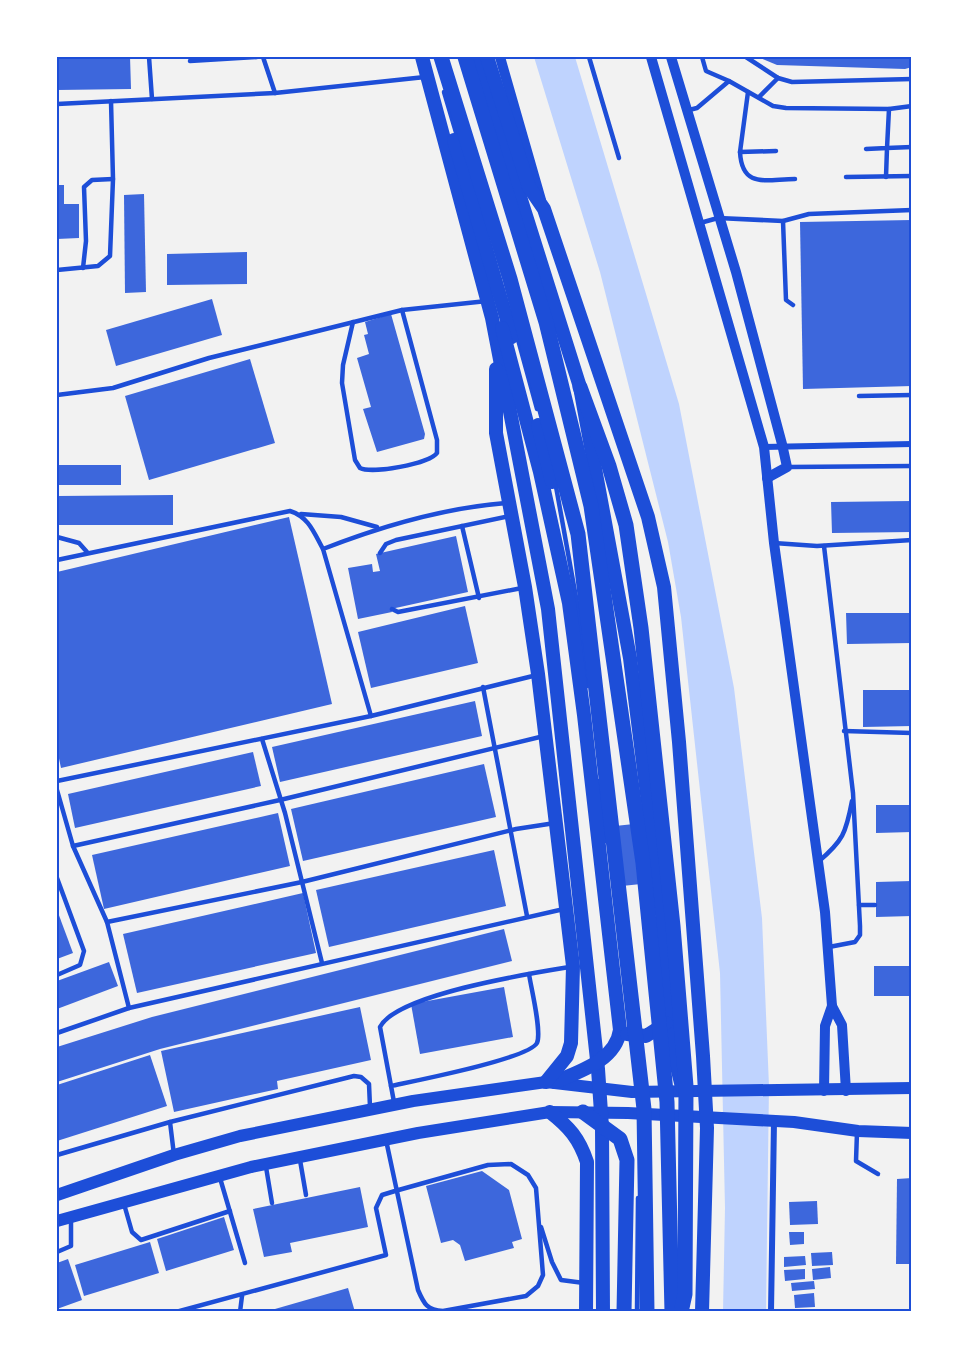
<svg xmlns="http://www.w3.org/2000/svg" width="969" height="1369" viewBox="0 0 969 1369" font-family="'IBM Plex Sans',sans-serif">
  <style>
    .water { fill: #bfd3fe }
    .building { fill: #3d67dc }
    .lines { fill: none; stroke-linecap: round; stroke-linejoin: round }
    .service { stroke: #1d4ed8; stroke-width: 4.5 }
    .minor { stroke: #1d4ed8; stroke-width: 6 }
    .tertiary { stroke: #1d4ed8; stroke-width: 10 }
    .secondary { stroke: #1d4ed8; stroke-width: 12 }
    .trunk { stroke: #1d4ed8; stroke-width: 14 }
    .motorway { stroke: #1d4ed8; stroke-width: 15 }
    .neatline { fill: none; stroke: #1d4ed8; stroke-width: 2 }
  </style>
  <rect width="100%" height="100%" fill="#f2f2f2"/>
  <!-- water -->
  <path class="water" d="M534,57H575L679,404L734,688L762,918L769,1086L766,1312H723L725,1208L720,973L681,617L668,542L600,272Z"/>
  <!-- building -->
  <g class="building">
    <path d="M57,57H130L131,89L57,90Z"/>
    <path d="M758,57H912V67L905,69L777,65Z"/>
    <path d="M57,185H64V204H79V238L57,239Z"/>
    <path d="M144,194L146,292L125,293L124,195Z"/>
    <path d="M912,220V386L803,389L800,222Z"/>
    <path d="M247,252V284L167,285V254Z"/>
    <path d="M212,299L222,335L116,366L106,330Z"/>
    <path d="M391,314L425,434L424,439L377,452L363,409L371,407L357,358L369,354L364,335L368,334L365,322Z"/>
    <path d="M250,359L275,443L149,480L125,396Z"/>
    <rect x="57" y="465" width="64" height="20"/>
    <path d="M173,495V525H57V496Z"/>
    <path d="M912,501V532L832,533L831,502Z"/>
    <path d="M289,517L332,704L61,768L57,749V572Z"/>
    <path d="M456,536L468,592L391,609L392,612L358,619L348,568L372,564L373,572L380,571L376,554Z"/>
    <path d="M465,606L478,663L371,688L358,632Z"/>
    <path d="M846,613H912V643L847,644Z"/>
    <path d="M863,690H912V726L863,727Z"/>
    <path d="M475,701L482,736L280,782L272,747Z"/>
    <path d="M253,752L261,786L75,828L68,794Z"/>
    <path d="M484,764L496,817L303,861L291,809Z"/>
    <path d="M876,805H912V832L876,833Z"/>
    <path d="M278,813L290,866L104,909L92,855Z"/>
    <path d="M634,824L641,884L622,886L615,826Z"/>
    <path d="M494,850L506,906L329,947L316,890Z"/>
    <path d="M912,881V916L876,917V882Z"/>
    <path d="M303,893L316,953L137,993L123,934Z"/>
    <path d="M57,910L73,953L57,959Z"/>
    <path d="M504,929L512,961L160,1049L57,1082V1047L152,1017Z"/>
    <path d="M109,962L118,986L57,1009V981Z"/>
    <rect x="874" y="966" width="38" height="30"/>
    <path d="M504,987L513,1037L420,1054L411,1004Z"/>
    <path d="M360,1007L371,1060L277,1081L278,1089L174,1112L161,1051Z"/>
    <path d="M150,1055L167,1106L57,1141V1085Z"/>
    <path d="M482,1171L509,1190L522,1239L512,1242L514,1248L465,1261L460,1245L453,1240L441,1243L426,1186Z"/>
    <path d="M912,1178V1264H896L897,1179Z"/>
    <path d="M360,1187L368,1227L290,1243L292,1252L264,1257L253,1209Z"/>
    <path d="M817,1201L818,1224L790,1225L789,1202Z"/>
    <path d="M224,1217L234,1250L166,1271L157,1239Z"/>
    <path d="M789,1232H804V1244L790,1245Z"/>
    <path d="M150,1242L159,1273L84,1296L75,1265Z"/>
    <path d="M832,1252L833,1265L812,1266L811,1253Z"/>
    <path d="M805,1256L806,1265L784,1267V1257Z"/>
    <path d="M68,1259L82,1300L57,1309V1263Z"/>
    <path d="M830,1267L831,1278L813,1280L812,1269Z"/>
    <path d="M805,1269V1279L785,1281L784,1270Z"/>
    <path d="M814,1281L815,1289L792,1291L791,1283Z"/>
    <path d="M348,1288L355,1312H269L268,1311Z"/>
    <path d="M814,1293L815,1307L795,1308L794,1295Z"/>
  </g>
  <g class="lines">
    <!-- service -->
    <g class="service">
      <path d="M149,57L152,99"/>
      <path d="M263,57L275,93"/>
      <path d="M589,57L619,158"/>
      <path d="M702,57L706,71L729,81"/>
      <path d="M746,57L778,78L792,82L912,79"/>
      <path d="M190,61L257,57"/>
      <path d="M444,92L458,139"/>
      <path d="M748,92L740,152L776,151"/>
      <path d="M759,97L778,78"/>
      <path d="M57,104L275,93L425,77"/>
      <path d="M689,110L697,108L729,81L773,106L786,108L889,109L912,106"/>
      <path d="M866,149L887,148L889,109"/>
      <path d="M740,152C742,189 766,179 795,179"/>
      <path d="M846,177L912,176"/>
      <path d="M886,177L887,148L912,147"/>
      <path d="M783,221L786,300L793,305"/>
      <path d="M700,223L718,218L783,221L809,214L912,210"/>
      <path d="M83,268L86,241L84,187L92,180L113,179"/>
      <path d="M57,270L98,266L110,256L113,179L111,101"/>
      <path d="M353,322L343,365L342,383L355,460L360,468C372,474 429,464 437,453V440L402,310"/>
      <path d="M517,336L537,409"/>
      <path d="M57,395L113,388L209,358L402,310L487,301"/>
      <path d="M859,396L912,395"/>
      <path d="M789,467L912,466"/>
      <path d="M555,481L577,603L587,686"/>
      <path d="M301,514L341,517L377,527"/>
      <path d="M462,526L479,598"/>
      <path d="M57,537L79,543L87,552"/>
      <path d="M774,543L817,546L912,540"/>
      <path d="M824,546L853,793L860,926V935L855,942L829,947"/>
      <path d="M380,553L386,544L396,540L510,516"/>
      <path d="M57,560L290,511C309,517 314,533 323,549"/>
      <path d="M392,609L398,612L522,588"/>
      <path d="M483,687L527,916"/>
      <path d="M371,716L323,549C382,526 443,508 506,503"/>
      <path d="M844,731L912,733"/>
      <path d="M262,739L285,813L322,963"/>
      <path d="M57,781L371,716L537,675"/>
      <path d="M598,781L606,841"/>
      <path d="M57,790L73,846L107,922L129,1008"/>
      <path d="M73,846L280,800L544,736"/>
      <path d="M818,862C843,841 846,833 852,801"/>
      <path d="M57,878L84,951L80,965L57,975"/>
      <path d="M859,905H875"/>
      <path d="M107,922L302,882L516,829L555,823"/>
      <path d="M57,1033L129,1008L564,909"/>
      <path d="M391,1086C414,1081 528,1059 537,1043C542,1031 531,988 529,974"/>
      <path d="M394,1102L380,1027C397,994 533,973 570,967"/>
      <path d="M170,1122L174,1155"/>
      <path d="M857,1132L856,1161L878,1174"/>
      <path d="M57,1155L170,1122L354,1076L361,1077L369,1084L370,1107"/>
      <path d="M300,1160L306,1195"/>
      <path d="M266,1167L272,1203"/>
      <path d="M220,1178L245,1263"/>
      <path d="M124,1204L132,1232L141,1240L230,1211"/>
      <path d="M541,1227L552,1262L561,1280L584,1283"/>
      <path d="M57,1252L71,1246V1219"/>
      <path d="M176,1312L386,1255L376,1208L382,1195L395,1191L488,1165L511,1164L528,1175L536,1188L543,1275L538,1286L526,1296L443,1311C427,1310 424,1304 418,1290L386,1140"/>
      <path d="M240,1312L242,1296"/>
      <path d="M637,1312L638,1198"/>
    </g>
    <!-- minor -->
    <g class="minor">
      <path d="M764,447L912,444"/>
      <path d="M771,1312L774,1121"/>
    </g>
    <!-- tertiary -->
    <g class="tertiary">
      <path d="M500,57L541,200"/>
      <path d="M651,57L764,447L774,543L825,912L832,1006L842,1025L846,1091"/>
      <path d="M671,57L736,272L782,444L787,467L767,478"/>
      <path d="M824,1091L825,1026L832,1006"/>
    </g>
    <!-- secondary -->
    <g class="secondary">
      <path d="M57,1195L174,1155L240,1136L413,1101L546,1082L632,1092L912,1088"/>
      <path d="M57,1221L251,1167L418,1133L550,1112L628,1113L794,1122L858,1131L912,1133"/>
    </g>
    <!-- trunk -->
    <g class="trunk">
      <path d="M422,57L492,318L548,609L598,1069L602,1127L603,1312"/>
      <path d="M476,57L580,387L630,658L662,914L669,1034L682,1087"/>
      <path d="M487,57L529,187L544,209L648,517L664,587L679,742L703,1056L707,1128L702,1312"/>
      <path d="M454,140L512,337"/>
      <path d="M502,328L540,472L569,603L584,715L620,1030C616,1060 581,1071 555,1082"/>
      <path d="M496,369V433L525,587L538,674L573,966L571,1043L567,1056L546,1082"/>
      <path d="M538,425L552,482"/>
      <path d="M627,1034L646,1036L666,1023"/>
      <path d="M550,1112C569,1127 579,1138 587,1162L586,1312"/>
    </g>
    <!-- motorway -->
    <g class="motorway">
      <path d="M441,57L510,279L578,534L644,1109L647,1312"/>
      <path d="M465,57L546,322L591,506L643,863L667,1102L672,1312"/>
      <path d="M580,387L609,466L626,525L641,628L673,926L686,1086L685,1294L681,1312"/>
      <path d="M583,1112L620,1139L627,1160L624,1312"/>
    </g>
  </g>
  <!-- border -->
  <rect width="969" height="1369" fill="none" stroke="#ffffff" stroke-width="117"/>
  <rect x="58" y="58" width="852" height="1252" class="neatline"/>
</svg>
